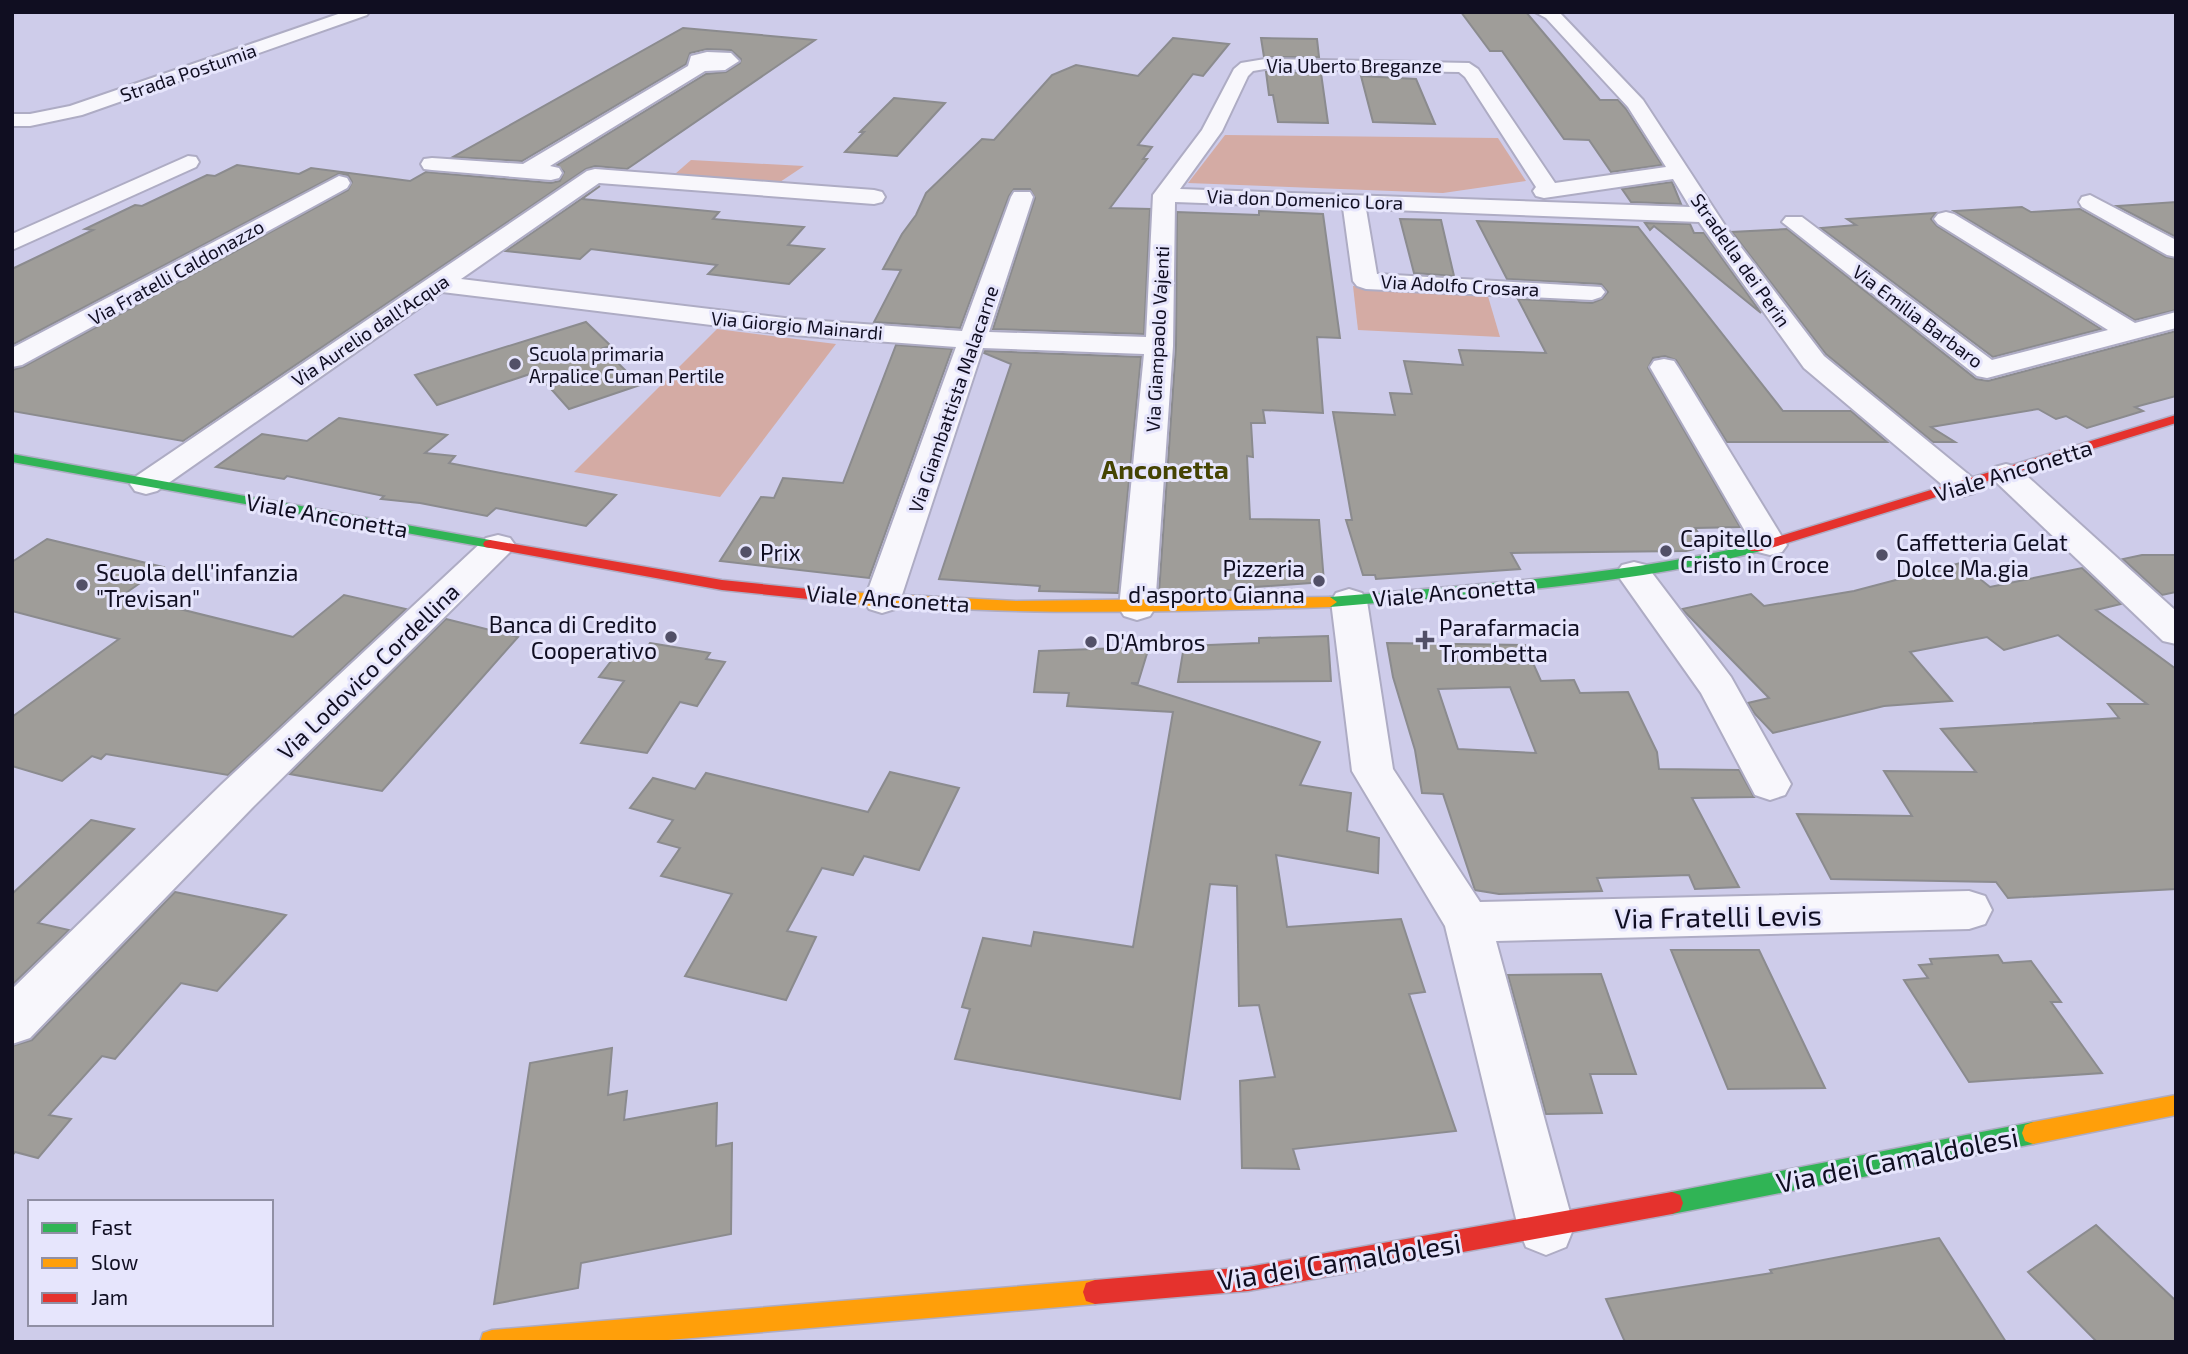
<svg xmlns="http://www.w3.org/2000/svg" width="2188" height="1354" viewBox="0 0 2188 1354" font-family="'Exo 2',sans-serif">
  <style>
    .green { fill: #d4aba4 }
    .building { fill: #9f9d99; stroke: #8b8b8e; stroke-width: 2; fill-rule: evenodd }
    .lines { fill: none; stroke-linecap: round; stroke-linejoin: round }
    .street-casing { stroke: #aeacc4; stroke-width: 4 }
    .fast-casing { stroke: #aeacc4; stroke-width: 3 }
    .slow-casing { stroke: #aeacc4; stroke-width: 3 }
    .jam-casing { stroke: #aeacc4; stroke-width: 3 }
    .street { fill: #f8f7fc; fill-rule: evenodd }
    .fast { fill: #30b455; fill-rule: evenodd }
    .slow { fill: #ff9f0a; fill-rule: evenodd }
    .jam { fill: #e5322d; fill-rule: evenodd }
    .poi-dot { fill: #525067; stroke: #e6e5fc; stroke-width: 2.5 }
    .labels { text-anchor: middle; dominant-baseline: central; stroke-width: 6; stroke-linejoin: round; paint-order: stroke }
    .far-street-label { font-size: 19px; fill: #100e21; stroke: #e6e5fc }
    .far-poi-label { font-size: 19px; fill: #100e21; stroke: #e6e5fc; text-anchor: start }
    .street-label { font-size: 23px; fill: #100e21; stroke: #e6e5fc }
    .poi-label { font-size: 23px; fill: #100e21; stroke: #e6e5fc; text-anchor: start }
    .quarter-label { font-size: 26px; font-weight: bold; fill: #454402; stroke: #e6e5fc }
    .near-street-label { font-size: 28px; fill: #100e21; stroke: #e6e5fc }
  </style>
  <rect width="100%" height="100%" fill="#ceccea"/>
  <!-- green -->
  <g class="green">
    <path d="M1225,135L1498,138L1526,181L1443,193L1188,183Z"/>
    <path d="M691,160L804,166L780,182L675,174Z"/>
    <path d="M1353,286L1487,293L1500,337L1358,330Z"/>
    <path d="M717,329L836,344L720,497L574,472Z"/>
  </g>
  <!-- building -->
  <g class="building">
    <path d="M1461,12H1526L1600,100H1618L1626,109L1662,165L1611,172L1589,140L1564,139L1502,51H1490Z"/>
    <path d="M683,28L815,40L627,169L595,166L586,169L183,441L12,411V370L23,367L348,190L352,182L348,175L338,174L12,345V269L93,230L85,229L135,205L142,206L207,175L215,176L237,165L299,174L311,168L410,181L426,172L551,183L560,181L564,172L557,165L706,74L726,72L740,63L741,59L731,50L707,49L690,53L686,64L522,161L453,157Z"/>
    <path d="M1173,38L1229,44L1203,76L1193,74L1138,145L1152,147L1143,159H1147L1110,208L1150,209L1144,334L993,329L1035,198L1030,189H1014L1009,196L960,328L874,322L901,270L883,269L902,234L916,215L926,193L982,139L994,140L1052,75L1076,65L1138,76Z"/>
    <path d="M1261,38L1317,39L1319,57H1264Z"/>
    <path d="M1266,72L1321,73L1328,123L1278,122L1273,95H1269Z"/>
    <path d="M1361,76L1416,79L1435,124L1373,122Z"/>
    <path d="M894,98L945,103L897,156L845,152L864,132H860Z"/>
    <path d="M1672,182L1681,204L1631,202L1622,189Z"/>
    <path d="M600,186L582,199L719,212L713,219L804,227L788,245L824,249L789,284L708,274L717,265L591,249L580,259L506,251Z"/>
    <path d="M2176,202V237L2117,206Z"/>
    <path d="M2022,207L2031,212L2080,209L2166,257L2176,259V310L2135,320L1954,211Z"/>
    <path d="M1259,211L1323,214L1340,338L1317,337L1323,413L1263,410L1265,423H1251L1253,457L1247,456L1250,519L1319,520L1324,582L1255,587V589L1159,593L1176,346L1177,212L1259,215Z"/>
    <path d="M1936,213L1931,219L1937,226L2101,329L1993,357L1821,228L1856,225L1847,219Z"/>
    <path d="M1400,219L1441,220L1454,276L1414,273Z"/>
    <path d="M1477,221L1638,227L1783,411H1851L1887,442H1727L1676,360L1665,356L1653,358L1648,368L1740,527L1695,528L1707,546L1686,551L1511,553L1520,569L1376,579L1375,575H1363L1346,520H1352L1333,412L1395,415L1390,393L1412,394L1404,361L1463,365L1459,350L1546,353L1518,299L1592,303L1602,299L1608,292L1601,284L1507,279Z"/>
    <path d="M1645,223L1690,224L1694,233H1704L1761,313L1654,226L1650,230Z"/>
    <path d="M1787,229L1976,379L1988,381L2176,331V396L2135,407L2143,411L2087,428L2066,416L2056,419L2038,409L1931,427L1955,442H1933L1826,354L1732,232Z"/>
    <path d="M586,322L611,346L603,348L640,385L569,409L536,372L437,405L415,375Z"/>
    <path d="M896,345L952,349L869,578L720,561L761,497L774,498L783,478L843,483Z"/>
    <path d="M985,351L1141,357L1118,593L1039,591L1040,586L939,579L1011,364L984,353Z"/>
    <path d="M339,418L447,435L425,453L455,456L449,463L616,495L586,526L496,508L487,516L420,503L381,499L384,496L287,476L284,479L216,467L262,434L307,441Z"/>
    <path d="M47,539L163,567L123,595L293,637L344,595L406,609L228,775L106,754L101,759L92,756L62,781L12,766V717L119,639L12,611V562Z"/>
    <path d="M2142,555H2176V592L2162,595L2123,559Z"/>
    <path d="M1960,563L1990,587L2082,568L2121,604L2096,610L2176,669V889L2008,898L1996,882L1831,879L1797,814L1912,816L1884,771L1976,772L1941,729L2119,718L2108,704H2147L2058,635L2004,650L1987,637L1910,652L1952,701L1884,706L1773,733L1755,714L1748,703L1769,698L1682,609L1751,594L1764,606L1854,591Z"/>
    <path d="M446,619L518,637L382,791L290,774Z"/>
    <path d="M1328,636L1331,681L1178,682L1184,646L1259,643V638Z"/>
    <path d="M650,643L710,653L706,659L725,662L697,706L680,702L647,753L581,743L624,681L599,677L621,648L644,652Z"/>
    <path d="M1387,643L1525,645L1541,681L1574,680L1580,693L1628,692L1657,752L1659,769L1739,770L1754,797L1692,798L1739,887L1695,889L1689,875L1597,878L1602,891L1499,894L1475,890L1443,794L1422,793L1415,750L1393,677ZM1510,687L1536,753L1458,749L1438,689Z"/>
    <path d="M1149,647L1138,683H1131L1320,742L1300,785L1351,793L1347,831L1379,838L1378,873L1276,855L1287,927L1401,919L1425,992L1409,994L1456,1131L1293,1149L1299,1169L1242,1168L1240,1081L1275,1077L1259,1005L1239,1006L1237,886L1210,884L1180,1099L955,1059L970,1009L962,1007L983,938L1031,946L1034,932L1133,947L1173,712L1067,706L1069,693L1034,692L1039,651Z"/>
    <path d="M890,772L959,788L919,870L864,856L853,875L822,868L787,931L816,937L786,1000L685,976L732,894L661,876L680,848L658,842L673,820L630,808L653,778L695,789L706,773L868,812Z"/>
    <path d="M91,820L134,829L38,923L69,930L12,985V894Z"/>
    <path d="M175,892L286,915L217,991L181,983L115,1059L102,1056L49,1115L71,1119L38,1158L15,1152L12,1156V1046L32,1040Z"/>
    <path d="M1671,950H1759L1825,1088L1728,1089Z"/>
    <path d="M1998,955L2003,963L2031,961L2061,1002H2051L2102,1073L1969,1082L1904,980L1928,978L1919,965L1932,964L1930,959Z"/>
    <path d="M1601,974L1636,1074H1590L1602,1113L1546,1114L1508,975Z"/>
    <path d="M612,1048L608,1095L627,1091L624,1120L717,1103L716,1146L732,1143L731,1234L581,1263L578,1288L494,1304L530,1063Z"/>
    <path d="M2096,1225L2176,1301V1342H2097L2028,1272Z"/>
    <path d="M1939,1238L2006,1342H1625L1606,1299L1772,1273L1770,1270Z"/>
  </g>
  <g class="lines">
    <defs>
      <g id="street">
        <path d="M344,12H369L367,15L82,115L30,126H12V114H30L70,106Z"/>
        <path d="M1535,12H1559L1643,100L1728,230L1824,356L1974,479L1979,486L1974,493L1963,496L1952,493L1804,368L1699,222L1366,209L1377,274L1601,287L1605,292L1601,297L1592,300L1366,289L1357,286L1353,281L1343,208L1175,202L1173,346L1155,608L1150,616L1137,620L1124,616L1119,608L1144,354L983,348L900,601L895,609L882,613L869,609L864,601L956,347L793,335L442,292L157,491L146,494L135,491L130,484L135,477L587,171L595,169L874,190L882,192L885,197L882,202L874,204L599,183L461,279L793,319L962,331L1011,197L1014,192H1030L1033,197L989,332L1146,337L1153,195L1202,130L1234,69L1241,63L1265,59L1469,63L1478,69L1555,183L1666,167L1628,107L1546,18ZM1265,69L1459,72L1465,77L1536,187L1533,191L1536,196L1544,198L1673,179L1690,207L1180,189L1222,131L1248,76L1253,71Z"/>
        <path d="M707,52L731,53L739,61L725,70L705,71L550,166L559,168L562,173L559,178L551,180L432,170L424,169L421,164L424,159L432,158L523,164L688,66L691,56Z"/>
        <path d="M188,156L196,157L199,162L196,167L12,250V234Z"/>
        <path d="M339,176L347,178L350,183L347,188L22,365L12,367V348Z"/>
        <path d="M2090,195L2176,240V257L2167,255L2082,207L2079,202L2082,197Z"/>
        <path d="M1946,212L1954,214L2135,323L2176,312V328L1987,378L1977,376L1782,222L1786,217H1802L1992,360L2108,330L1938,224L1934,219L1938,214Z"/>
        <path d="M1664,359L1674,361L1678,367L1787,545L1782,552L1770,555L1758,552L1753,545L1650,367L1654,361Z"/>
        <path d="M2006,464L2017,467L2176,611V644L2163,641L1995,481L1990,474L1995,467Z"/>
        <path d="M498,535L510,538L515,545L510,552L252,808L30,1038L12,1044V989L222,784L486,538Z"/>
        <path d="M1634,562L1646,565L1731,677L1791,784L1785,795L1770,800L1755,795L1701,693L1616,573L1622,565Z"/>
        <path d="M1349,589L1362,593L1367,601L1393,769L1480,902L1969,891L1985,896L1992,910L1985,924L1969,929L1496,941L1574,1227L1566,1247L1546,1255L1526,1247L1518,1227L1445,926L1352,771L1331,601L1336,593Z"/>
      </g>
      <g id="fast">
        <path d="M12,454L490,540L497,544L490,548L12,462Z"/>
        <path d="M1756,544L1763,548L1761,551C1620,587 1474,594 1330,607L1323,602L1330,597C1473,585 1616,576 1756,544Z"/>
        <path d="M2033,1122L2041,1125L2044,1133L2041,1141L2033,1144L1672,1214L1664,1211L1661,1203L1664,1195L1672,1192Z"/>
      </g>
      <g id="slow">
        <path d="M828,591L1016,601L1330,597L1337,602L1330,607C1200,611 1070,615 940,608C905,607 856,608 823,599L821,596Z"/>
        <path d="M2176,1095V1115L2033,1144L2025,1141L2022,1133L2025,1125L2033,1122Z"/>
        <path d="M1095,1280L1104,1283L1107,1292L1104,1301L1095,1304L644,1342H480L483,1333L492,1330Z"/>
      </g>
      <g id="jam">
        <path d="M2176,415V423L1761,551H1751L1749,548L1751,545Z"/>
        <path d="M490,540L722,580L828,591L835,596L828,601L722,590L485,547L483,544L485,541Z"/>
        <path d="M1672,1192L1680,1195L1683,1203L1680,1211L1672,1214L1248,1291L1095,1304L1086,1301L1083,1292L1086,1283L1095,1280L1248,1267Z"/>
      </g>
    </defs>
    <!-- street casing -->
    <use href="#street" class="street-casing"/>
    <!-- fast casing -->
    <use href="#fast" class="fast-casing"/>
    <!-- slow casing -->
    <use href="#slow" class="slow-casing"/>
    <!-- jam casing -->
    <use href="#jam" class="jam-casing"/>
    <!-- street -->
    <use href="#street" class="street"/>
    <!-- fast -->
    <use href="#fast" class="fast"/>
    <!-- slow -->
    <use href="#slow" class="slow"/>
    <!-- jam -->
    <use href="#jam" class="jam"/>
  </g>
  <!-- markers -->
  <g class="poi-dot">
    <circle cx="515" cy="364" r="7"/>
    <circle cx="1666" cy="551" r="7"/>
    <circle cx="746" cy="552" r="7"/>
    <circle cx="1882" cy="555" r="7"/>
    <circle cx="1319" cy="581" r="7"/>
    <circle cx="82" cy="585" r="7"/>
    <circle cx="671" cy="637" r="7"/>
    <path d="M1421.5 629.5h7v7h7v7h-7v7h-7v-7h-7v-7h7z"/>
    <circle cx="1091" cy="642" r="7"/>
  </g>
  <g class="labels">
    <!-- far-street labels -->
    <g class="far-street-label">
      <text x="1354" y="65">Via Uberto Breganze</text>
      <text transform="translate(188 72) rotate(-19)">Strada Postumia</text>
      <text transform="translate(1305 199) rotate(2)">Via don Domenico Lora</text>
      <text transform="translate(1741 260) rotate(55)">Stradella dei Perin</text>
      <text transform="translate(176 272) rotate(-29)">Via Fratelli Caldonazzo</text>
      <text transform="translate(1460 285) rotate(3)">Via Adolfo Crosara</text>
      <text transform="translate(1918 316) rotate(37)">Via Emilia Barbaro</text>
      <text transform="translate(797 325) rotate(5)">Via Giorgio Mainardi</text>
      <text transform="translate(370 330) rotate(-34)">Via Aurelio dall'Acqua</text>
      <text transform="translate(1157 339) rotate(-87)">Via Giampaolo Vajenti</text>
      <text transform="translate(953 399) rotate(-71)">Via Giambattista Malacarne</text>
    </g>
    <!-- far-poi labels -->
    <g class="far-poi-label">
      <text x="529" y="353">Scuola primaria<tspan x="529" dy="22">Arpalice Cuman Pertile</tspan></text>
    </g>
    <!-- street labels -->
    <g class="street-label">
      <text transform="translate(2013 470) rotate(-17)">Viale Anconetta</text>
      <text transform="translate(327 515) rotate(10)">Viale Anconetta</text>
      <text transform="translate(1454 591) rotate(-5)">Viale Anconetta</text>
      <text transform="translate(888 598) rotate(4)">Viale Anconetta</text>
      <text transform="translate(368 671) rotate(-44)">Via Lodovico Cordellina</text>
    </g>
    <!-- poi labels -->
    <g class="poi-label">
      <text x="1680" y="538">Capitello<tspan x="1680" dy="26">Cristo in Croce</tspan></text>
      <text x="1896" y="542">Caffetteria Gelat<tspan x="1896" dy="26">Dolce Ma.gia</tspan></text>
      <text x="760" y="552">Prix</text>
      <text x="1305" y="568" text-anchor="end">Pizzeria<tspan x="1305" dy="26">d'asporto Gianna</tspan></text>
      <text x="96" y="572">Scuola dell'infanzia<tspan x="96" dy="26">"Trevisan"</tspan></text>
      <text x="657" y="624" text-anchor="end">Banca di Credito<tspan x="657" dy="26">Cooperativo</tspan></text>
      <text x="1439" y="627">Parafarmacia<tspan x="1439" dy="26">Trombetta</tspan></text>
      <text x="1105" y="642">D'Ambros</text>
    </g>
    <!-- quarter labels -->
    <g class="quarter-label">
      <text x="1165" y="468">Anconetta</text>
    </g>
    <!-- near-street labels -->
    <g class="near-street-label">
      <text transform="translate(1718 916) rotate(-1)">Via Fratelli Levis</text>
      <text transform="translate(1897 1159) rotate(-11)">Via dei Camaldolesi</text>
      <text transform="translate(1339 1261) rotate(-9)">Via dei Camaldolesi</text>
    </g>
  </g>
  <!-- border -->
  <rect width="2188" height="1354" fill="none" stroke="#100e21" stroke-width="28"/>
  <!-- legend -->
  <rect x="28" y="1200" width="245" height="126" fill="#e6e5fc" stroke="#908fa4" stroke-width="2"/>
  <rect x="42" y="1223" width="35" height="10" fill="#30b455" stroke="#908fa4" stroke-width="2"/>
  <text x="91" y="1235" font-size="21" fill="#100e21">Fast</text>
  <rect x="42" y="1258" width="35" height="10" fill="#ff9f0a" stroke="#908fa4" stroke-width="2"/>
  <text x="91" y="1270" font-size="21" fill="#100e21">Slow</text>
  <rect x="42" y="1293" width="35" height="10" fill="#e5322d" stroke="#908fa4" stroke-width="2"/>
  <text x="91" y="1305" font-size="21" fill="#100e21">Jam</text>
</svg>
